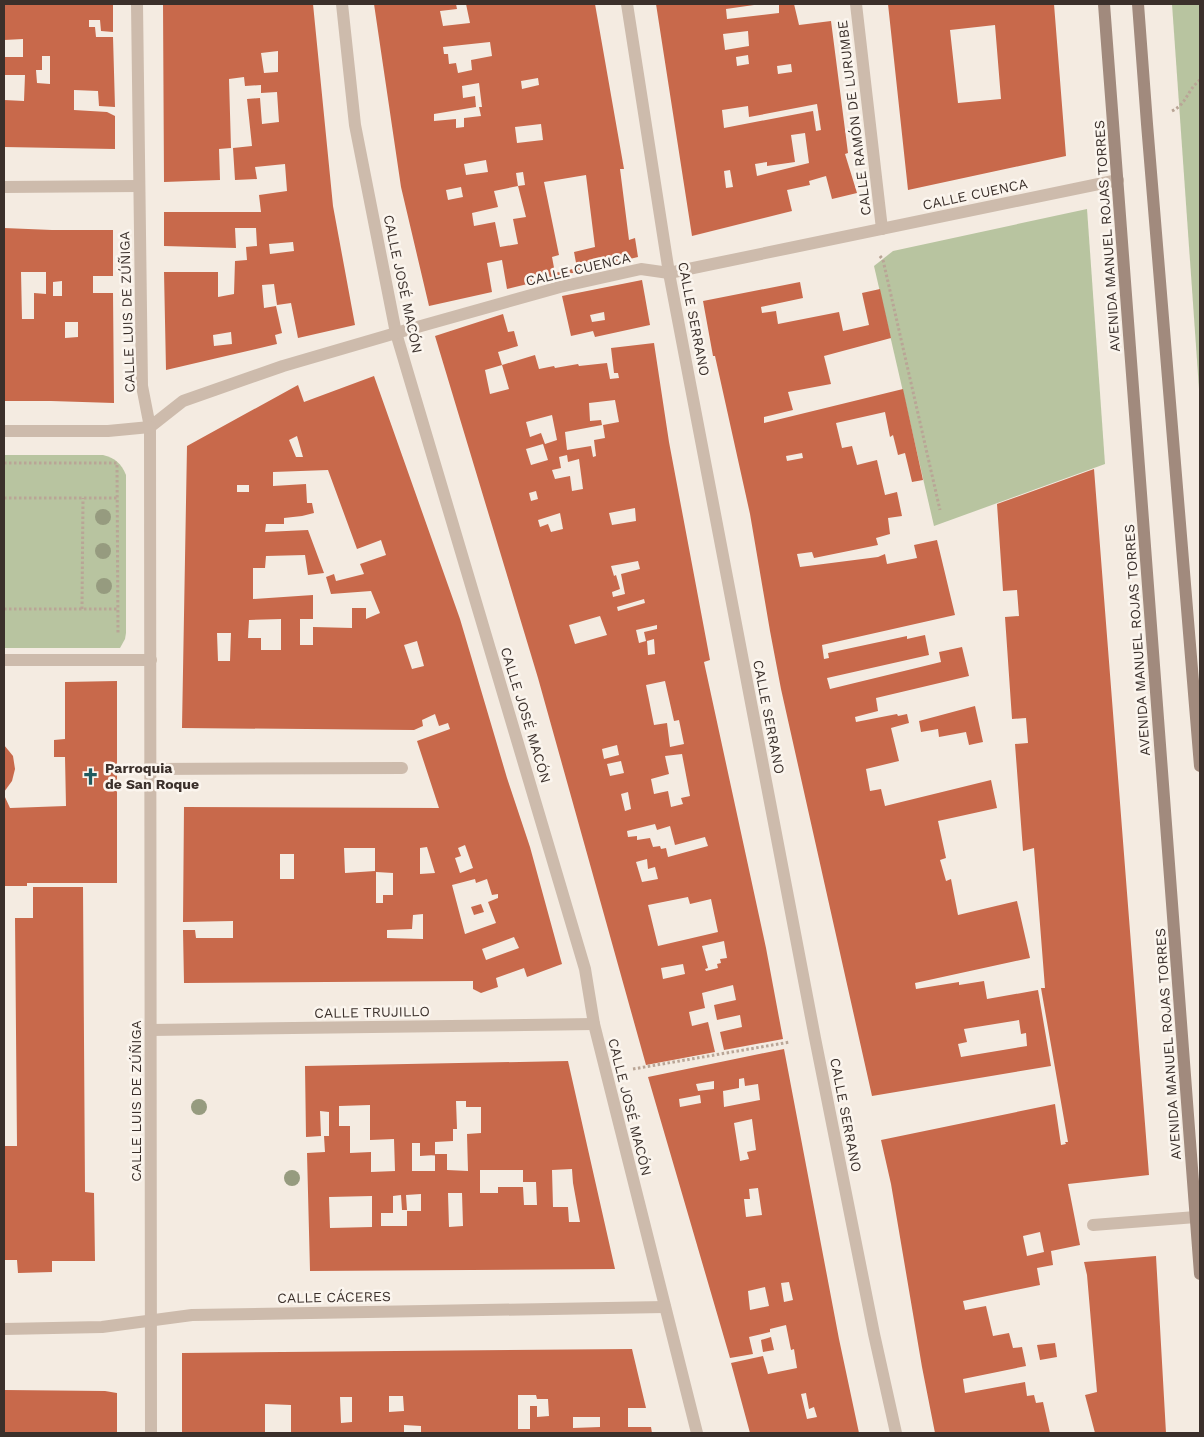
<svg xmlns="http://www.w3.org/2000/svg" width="1204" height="1437" viewBox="0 0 1204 1437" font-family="'Work Sans',sans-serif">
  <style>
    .green { fill: #b8c4a0 }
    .building { fill: #c8694b; fill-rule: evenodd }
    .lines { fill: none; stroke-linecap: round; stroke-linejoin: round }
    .path { stroke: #b9a596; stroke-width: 3; stroke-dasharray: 2.5 2.5; stroke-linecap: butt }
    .lane { stroke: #cdbbac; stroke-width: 12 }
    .street { stroke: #cdbbac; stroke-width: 12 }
    .secondary { stroke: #a18a7d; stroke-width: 12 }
    .tree { fill: #969b7f }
    .labels { text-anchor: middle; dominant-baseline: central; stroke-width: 5; stroke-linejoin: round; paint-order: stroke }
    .street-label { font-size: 14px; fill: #3b302b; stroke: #fbf5ee }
    .poi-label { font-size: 14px; font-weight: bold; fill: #3b302b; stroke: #fbf5ee; text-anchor: start }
  </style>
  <rect width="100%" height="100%" fill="#f4ebe1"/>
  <!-- green -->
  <g class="green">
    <path d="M1172,4H1200V403Z"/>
    <path d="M1087,209L1105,464L934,526L874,266L893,251Z"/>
    <path d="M4,455H103C115,458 121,463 126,475V633L125,639L120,648H4Z"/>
  </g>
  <!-- building -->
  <g class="building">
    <path d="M4,4H113V32L101,31L100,20H89V27H95L96,37H113L115,107L99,106L98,91L74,90V110L107,112L115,116V149L4,147V100L24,101L25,75H4V57H23V39L4,40ZM42,56H50V84L37,83L36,70H42Z"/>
    <path d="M163,4H313L333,206L355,325L298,338L291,303L277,305L274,284L262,285L264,308L276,306L282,333L275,335L277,344L166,370L164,272H218V297L234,294L235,261L247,260L246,247L257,246L256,228H235L236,248L164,246V212H261L259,195L287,191L285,164L255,167L257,179L235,180L233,148L252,146L247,99L260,98L262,124L279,122L277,92L261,93V85L245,86L244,77L229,79L231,148L219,149L220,180L164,182ZM278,51V72L264,73L261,53ZM293,242L294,251L270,254L269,244ZM231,332L232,344L214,346L213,335Z"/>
    <path d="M374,4H456L457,9L440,11L443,26L470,23L466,4H595L624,169H620L629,240L635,238L638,257L507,289L502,260L487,263L492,292L429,306L401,187ZM490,42L492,56L471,60L472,70L458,73L456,63L449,64L448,54H444L443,47ZM538,78L539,85L522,89L521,81ZM479,83L482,107H479L481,116L464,118V127L456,128V119L434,121V114L476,107L475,96L463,98L462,86ZM541,124L543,140L517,143L515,127ZM486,160L488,172L466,175L464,164ZM523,172L525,185L518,186L526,217L513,219L518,244L500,247L495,222L474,226L472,213L498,207L494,191L518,186L516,173ZM586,175L595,247L574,252L577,268L555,273L552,257L559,255L544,182ZM461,187L463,197L448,200L446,190Z"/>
    <path d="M656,4H761L726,9L727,19L779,13V4H794L799,25L831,21L848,153L845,154L857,193L832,199L826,176L809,181L810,185L787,190L792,211L692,236ZM748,31L749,46L725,50L723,34ZM748,55L749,64L737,66L736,57ZM791,64L792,72L778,74L777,66ZM817,104L821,130L816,131L813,111L724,128L722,110L748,106L749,117ZM805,133L809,163L757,176L755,164L767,162V166L795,162L791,135ZM730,170L733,187L726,188L724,171Z"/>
    <path d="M888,4H1054L1066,156L908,190ZM995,25L1001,99L958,103L950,30Z"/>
    <path d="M4,228L52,230H113V276H93V293H113L114,403L51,401H4ZM21,272H46V294L34,293V319H22ZM62,281V296H53V282ZM65,322H78V337L65,338Z"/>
    <path d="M642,280L650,325L595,337L593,331L571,336L562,296ZM604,312L605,320L592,322L590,315Z"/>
    <path d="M800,282L803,298L761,307L762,313L776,311L778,324L839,312L843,331L869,325L862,293L880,289L891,338L824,356L831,384L788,392L793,410L764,417V423L903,389L923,480L912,482L905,453L898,455L893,435L890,437L885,412L836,423L842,448L852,446L857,465L877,460L885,495L897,492L902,516L888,518L890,534L876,538L878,545L814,558L812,552L797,554L800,567L878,557L885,554L887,564L917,558L914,545L937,540L955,615L822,645L824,659L829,658L828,653L907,636V639L925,635L929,655L827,678L830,689L941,662L939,652L962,647L969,676L876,698L878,711L855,717L856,722L897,714L898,716L907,714L909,723L891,728L899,761L866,769L870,791L881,789L885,806L991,780L997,808L938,821L946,858L940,860L946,881L951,879L958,915L1017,901L1030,958L915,983L916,989L959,982V985L984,981L987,999L1038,990L1051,1066L872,1096L781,689L770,631L750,514L715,356H713L703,301ZM802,453L803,458L787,461L786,456ZM1019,1020L1021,1034L1026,1033L1027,1046L961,1057L958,1044L967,1042L964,1029Z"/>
    <path d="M503,314L508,332L514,331L518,346L498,352L502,365L535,355L539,369L554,366L555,368L578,364L579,366L607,363L610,379L619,378L618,373H614L611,348L654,343L669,442L710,660L704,662L766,948L783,1039L724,1050L720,1032L742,1027L740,1015L717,1020L714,1005L736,1000L733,985L702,993L705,1008L689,1012L692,1026L708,1022L715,1052L646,1065L538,678L435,336ZM502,365L509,389L490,394L485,370ZM615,400L619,422L603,425L605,438L594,440L596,456L593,457L591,446L567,450L565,432L602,425L601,420L590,421L589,403ZM552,415L557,440L545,444L541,433L530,437L526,422ZM543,444L548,460L531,465L526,449ZM567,455L568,462L579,459L583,489L572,491L570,476L555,479L552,470L561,468L559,457ZM536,491L538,499L531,501L529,493ZM635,508L636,521L612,525L609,513ZM560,513L563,529L551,532L548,524L540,527L538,520ZM638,561L640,569L621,574L625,594L613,597L612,592L620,589L616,575L614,576L611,566ZM644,599L645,603L618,611L617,607ZM600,616L607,635L575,644L569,625ZM657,625V629L644,632L646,641L639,643L636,630ZM654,639L655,654L648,655L647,641ZM665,681L674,721L679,720L684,744L670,747L667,723L654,725L646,685ZM617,745L619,755L604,759L602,749ZM682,754L690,796L681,798L683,804L671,807L668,791L654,794L651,779L669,774L665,756ZM621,761L624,773L610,776L607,764ZM628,792L631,809L625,811L621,794ZM655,824L657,830L670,826L675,845L705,837L708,846L668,857L666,848L661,849L660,846L653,847L650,838L637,840V836L628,837L627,831ZM647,859L648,869L655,867L658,879L642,882L636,862ZM688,897L690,904L711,899L718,932L658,946L648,905ZM724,941L727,958L720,959L721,963L717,964L718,968L706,971L705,969L708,968L702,946ZM683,964L685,974L663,979L661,968Z"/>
    <path d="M374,376L460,619L507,778L530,847L562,964L527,977L524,968L496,978L498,987L481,993L473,989V981L184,983L183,930H195L196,938H233V921L183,922L184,807L439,808L417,741L450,729L448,723L439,726L435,714L422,720L423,726L414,730L182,728L187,446L298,385L304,402ZM297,436L303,457H296L289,440ZM328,470L357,549L381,540L386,555L360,564L364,574L336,581L334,574L326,577L331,594L371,591L380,613L366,619V608H352V628L313,627V645H300V619H313V595L253,599V568H265L266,556L305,555L308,575L324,573L308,530L265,532L266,524H284V518L302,516L314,513L312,503H307L306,484L273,486V472ZM237,485H249V492H237ZM281,619V650H261V638H248L249,620ZM217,633H231L230,661H218ZM417,641L424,666L412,669L404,645ZM465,845L473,868L460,873L455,858L461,856L458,848ZM427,847L435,873L420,874V848ZM344,848H375V871L345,873ZM280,854H294V879H280ZM376,872L393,873V895H383V903H376ZM475,879L476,883L487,879L492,895L498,894V898L488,902L496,923L465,934L452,885ZM423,914V939L387,938V930L412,929L413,915ZM514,937L519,948L486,960L482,949Z"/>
    <path d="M1094,469L1149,1175L1068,1184L1080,1245L1051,1251L1053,1265L1037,1268L1040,1285L963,1301L965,1310L986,1306L993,1336L1009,1333L1013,1348L1022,1347L1026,1366L963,1379L965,1393L1025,1382L1027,1396L1034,1395L1036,1403L1043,1402L1050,1433H1014V1432L1004,1433H935L922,1367L891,1184L881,1140L1055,1104L1061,1145L1066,1144L1065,1142H1068L1041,988H1045L1034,848L1023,851L1015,744L1028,743L1026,718L1012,719L1005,617L1019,616L1017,590L1003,591L997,504ZM1040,1232L1044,1252L1027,1256L1023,1236Z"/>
    <path d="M117,681V883H27V886H4V795L10,808L66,806L65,757H54V740L65,739V682Z"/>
    <path d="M975,706L983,742L969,745L966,732L939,737L938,729L921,732L919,721Z"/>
    <path d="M4,745L13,756L15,769L12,781L4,792Z"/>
    <path d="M33,887H83L85,1192L94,1193L95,1261H52V1272L18,1273L17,1260H4V1146H17L15,918H33Z"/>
    <path d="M481,904L484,912L474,915L471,907Z"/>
    <path d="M784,1049L839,1339L859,1433H750L731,1363L763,1356L768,1374L797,1368L794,1349L791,1350L786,1325L770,1329V1332L749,1337L753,1354L730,1358L648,1077ZM744,1078L745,1086L758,1084L760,1100L724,1107L723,1091L739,1088V1079ZM714,1081V1089L698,1091L696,1084ZM700,1095L701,1103L680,1107L679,1099ZM752,1119L756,1150L747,1152L749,1159L740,1161L734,1123ZM758,1188L762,1215L746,1217L744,1199H750L749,1189ZM789,1282L793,1300L784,1302L781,1283ZM765,1287L769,1306L750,1310L748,1291ZM806,1393L809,1409L814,1407L817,1417L807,1419L801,1394Z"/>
    <path d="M568,1061L615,1269L310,1271L307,1153L325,1152L324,1136H329V1112L320,1111L321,1136L306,1137L305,1066ZM456,1101H466V1107H481V1133L467,1134L468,1171L447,1170V1154H435V1171H412V1143H420V1156L435,1155V1142L453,1141V1129H457ZM370,1105V1140L394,1139L395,1171L371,1172V1152L350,1153V1126H339V1106ZM572,1169L573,1183L580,1222H569L568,1207H553L552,1170ZM480,1170H523V1182H536L537,1205H524L523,1187H498V1193H480ZM448,1193H462L463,1226L449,1227ZM421,1194V1211H407V1226H381V1213H393V1196L401,1195L402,1210H407L406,1195ZM372,1196V1227L330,1228L329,1197Z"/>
    <path d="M1156,1256L1166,1433H1095L1085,1395L1097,1392L1087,1275L1084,1262Z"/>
    <path d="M771,1337L774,1350L763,1352L761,1340Z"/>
    <path d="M1055,1343L1057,1357L1040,1360L1037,1345Z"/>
    <path d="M632,1349L646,1408H628V1427H651L652,1433H421V1426L404,1425V1433H291V1405L265,1404V1433H182V1353ZM518,1395H536L537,1399H548L549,1416L537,1417V1406H530V1429H518ZM389,1396H403L404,1411L389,1412ZM340,1397H352V1422L341,1423ZM573,1417H600V1427L573,1428Z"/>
    <path d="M4,1390L105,1391L117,1393V1433H4Z"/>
  </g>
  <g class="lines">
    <!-- path -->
    <g class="path">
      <path d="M1172,111C1187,104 1187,90 1200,80"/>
      <path d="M880,256L883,260L940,510"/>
      <path d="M4,463H117L118,635"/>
      <path d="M4,498H117"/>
      <path d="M4,609H117"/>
      <path d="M82,609L83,498"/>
      <path d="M633,1069L790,1042"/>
    </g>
    <!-- lane -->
    <path class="lane" d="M1093,1225L1196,1217"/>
    <!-- street -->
    <g class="street">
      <path d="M137,4L142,386L150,427L151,1433"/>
      <path d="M342,4L355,125L396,333L585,969L594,1024L697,1433"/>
      <path d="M627,4L669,273L815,1038L874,1334L896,1433"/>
      <path d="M856,4L882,229"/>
      <path d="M4,187L139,186"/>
      <path d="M150,427L183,401L283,366L396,333L560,287L641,269L669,273L1118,180"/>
      <path d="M4,431H108L150,427"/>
      <path d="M4,660H151"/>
      <path d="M151,769L402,768"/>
      <path d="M151,1030L594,1024"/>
      <path d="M4,1329L102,1327L192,1315L665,1307"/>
    </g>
    <!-- secondary -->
    <g class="secondary">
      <path d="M1104,4L1200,1274"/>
      <path d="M1138,4L1147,124L1200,766"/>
    </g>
  </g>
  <!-- trees -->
  <g class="tree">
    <circle cx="103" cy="517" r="8"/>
    <circle cx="103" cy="551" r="8"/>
    <circle cx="104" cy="586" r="8"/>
    <circle cx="199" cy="1107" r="8"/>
    <circle cx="292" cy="1178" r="8"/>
  </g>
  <!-- icons -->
  <defs>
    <symbol id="church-bare" viewBox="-9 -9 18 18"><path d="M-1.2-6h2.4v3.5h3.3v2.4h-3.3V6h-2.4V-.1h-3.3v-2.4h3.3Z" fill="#1f5a5e" stroke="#fbf5ee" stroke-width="2.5" paint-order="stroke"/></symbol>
  </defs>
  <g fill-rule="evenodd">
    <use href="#church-bare" x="78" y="764" width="25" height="25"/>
  </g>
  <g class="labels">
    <!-- street labels -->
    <g class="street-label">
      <text transform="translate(854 118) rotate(-97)">CALLE RAMÓN DE LURUMBE</text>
      <text transform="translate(975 194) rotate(-12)">CALLE CUENCA</text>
      <text transform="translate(1107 236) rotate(-94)">AVENIDA MANUEL ROJAS TORRES</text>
      <text transform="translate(578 269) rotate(-13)">CALLE CUENCA</text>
      <text transform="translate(403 284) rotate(78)">CALLE JOSÉ MACÓN</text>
      <text transform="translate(127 312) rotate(-92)">CALLE LUIS DE ZÚÑIGA</text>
      <text transform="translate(694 319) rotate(79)">CALLE SERRANO</text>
      <text transform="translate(1137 640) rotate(-94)">AVENIDA MANUEL ROJAS TORRES</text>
      <text transform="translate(526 715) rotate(73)">CALLE JOSÉ MACÓN</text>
      <text transform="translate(769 717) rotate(79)">CALLE SERRANO</text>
      <text transform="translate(372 1012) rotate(-1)">CALLE TRUJILLO</text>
      <text transform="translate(1168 1044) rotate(-94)">AVENIDA MANUEL ROJAS TORRES</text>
      <text transform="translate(136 1101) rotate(-90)">CALLE LUIS DE ZÚÑIGA</text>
      <text transform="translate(630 1107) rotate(76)">CALLE JOSÉ MACÓN</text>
      <text transform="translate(846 1115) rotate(79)">CALLE SERRANO</text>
      <text transform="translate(334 1297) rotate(-1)">CALLE CÁCERES</text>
    </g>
    <!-- poi labels -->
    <g class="poi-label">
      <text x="105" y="768">Parroquia<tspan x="105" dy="16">de San Roque</tspan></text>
    </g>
  </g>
  <!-- border -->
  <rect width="1204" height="1437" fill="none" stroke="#3b302b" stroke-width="10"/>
</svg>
